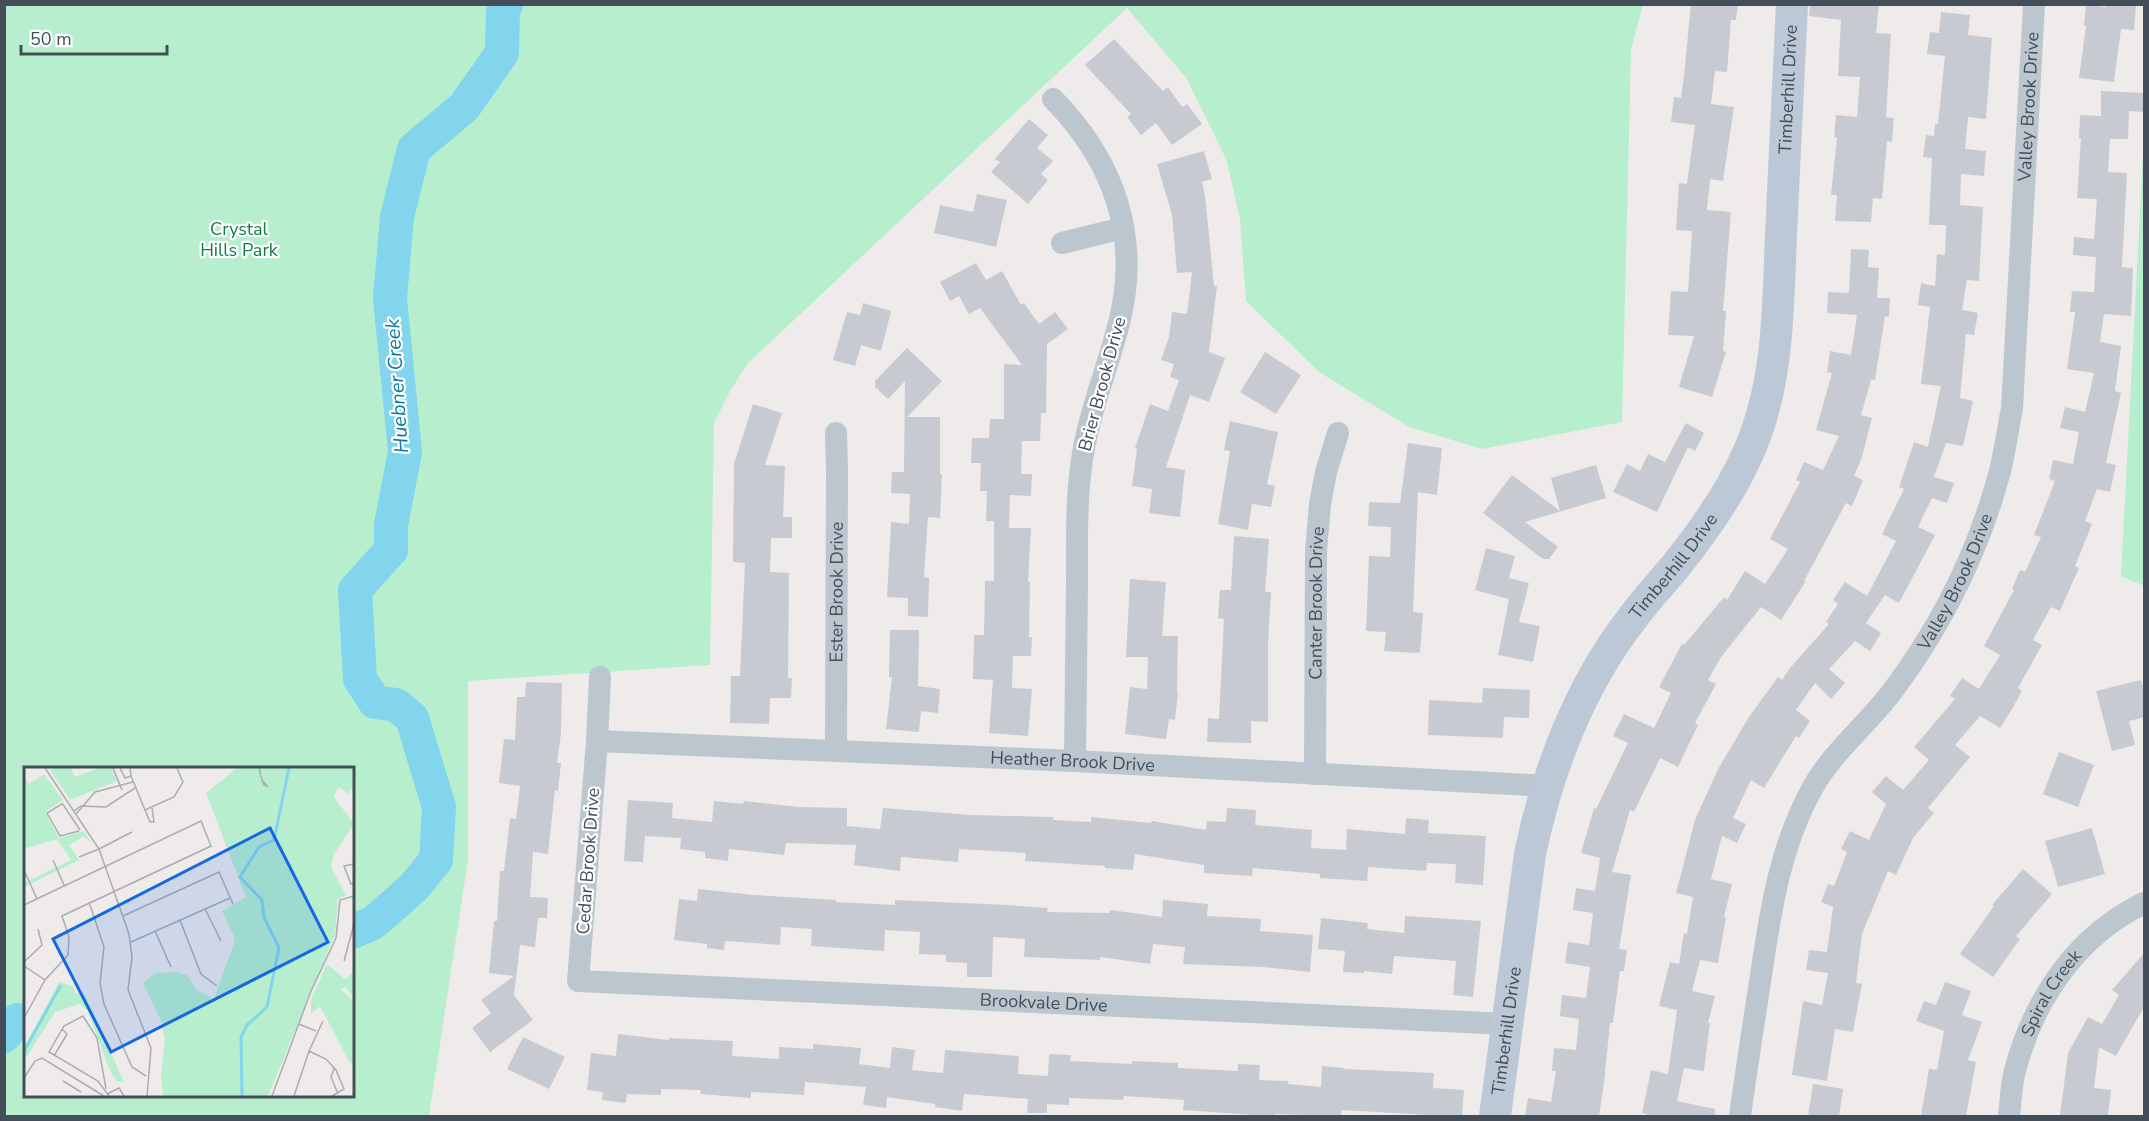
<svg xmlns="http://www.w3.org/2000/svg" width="2149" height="1121" viewBox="0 0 2149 1121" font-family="'Nunito Sans',sans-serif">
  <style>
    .green { fill: #b7efce; fill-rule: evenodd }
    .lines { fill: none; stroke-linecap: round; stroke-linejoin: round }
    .river { stroke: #83d4ed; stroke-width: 34 }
    .building { fill: #c8cad1 }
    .street { stroke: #bcc6cf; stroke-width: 22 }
    .secondary { stroke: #bdc8d6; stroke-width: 32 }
    .labels { text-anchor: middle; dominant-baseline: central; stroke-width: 4.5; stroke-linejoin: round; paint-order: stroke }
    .street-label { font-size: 18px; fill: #444e59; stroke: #fff }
    .park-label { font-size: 18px; fill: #147b4a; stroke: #fff }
    .water-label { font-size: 20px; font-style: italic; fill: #097ba0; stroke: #fff }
    .inset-river { fill: none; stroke: #83d4ed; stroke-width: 3 }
    .inset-road { fill: none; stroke: #abacb1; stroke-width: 1.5 }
    .view { fill: #1568df; fill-opacity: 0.15; stroke: #1568df; stroke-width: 3 }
    .inset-edge { fill: none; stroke: #444e59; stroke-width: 3 }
  </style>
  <rect width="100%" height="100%" fill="#efebeb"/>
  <!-- green -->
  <g class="green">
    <path d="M4,5H1643L1631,50L1622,422L1482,449L1409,427L1319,372L1246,301L1240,218L1226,159L1187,79L1127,8L747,364L729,393L714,423L710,665L468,681V860L429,1116H5ZM26,768H352V1096H26Z"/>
    <path d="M2144,134V586L2121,576Z"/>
  </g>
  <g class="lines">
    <!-- river -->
    <g class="river">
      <path d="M352,932L373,923L413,888L436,860L439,807L412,718L396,705L375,702L360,679L355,590L391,550V525L405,452L390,298L397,217L414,149L464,107L502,53L503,12L506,4"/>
      <path d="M4,1036L18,1020L26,1021"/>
    </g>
  </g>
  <!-- building -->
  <g class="building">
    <path d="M1691,4H1738L1736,20H1731L1727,72L1715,71L1711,104L1734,107L1723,181L1710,179L1707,210L1731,212L1723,311H1726L1723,351L1726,352L1712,397L1679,387L1694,336L1668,335L1671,291L1688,292L1692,231L1676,230L1679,183L1687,184L1695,125L1671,122L1674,97L1681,98L1684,76Z"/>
    <path d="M1810,4H1879L1876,33L1891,34L1886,117L1894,118L1892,142L1887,141L1882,199L1873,198L1871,222L1835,221L1837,195H1831L1837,138L1834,137L1836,115L1857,117L1860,77L1838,76L1841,20L1809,16Z"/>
    <path d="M2106,4H2136L2134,30L2121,29L2114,82L2079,78L2086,26L2084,25L2086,5L2106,7Z"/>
    <path d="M1941,12L1970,15L1968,35L1992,38L1986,119L1968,117L1965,149L1986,151L1984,176L1961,174L1960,205L1983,207L1979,281L1967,280L1962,310L1978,313L1974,335L1966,334L1960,398L1973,401L1963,446L1946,443L1934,477L1954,483L1947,503L1932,498L1918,527L1935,535L1899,603L1885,595L1866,623L1881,633L1870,651L1855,641L1829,669L1845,683L1831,699L1815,683L1796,710L1810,721L1799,738L1796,736L1764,788L1751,780L1733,818L1746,824L1737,843L1722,836L1711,879L1732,884L1724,917H1726L1718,963L1700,960L1692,991L1715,996L1708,1023H1710L1704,1071L1684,1068L1677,1101L1715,1109V1116H1647V1114L1642,1113L1651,1070L1668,1074L1677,1010L1659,1006L1670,962L1679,964L1684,933L1687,934L1693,897L1676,893L1695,820L1718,769L1749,717L1778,677L1782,680L1790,668L1829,624L1826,622L1838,604L1833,600L1845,582L1867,596L1896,541L1882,534L1904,489L1899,487L1914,442L1928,447L1941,386L1921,384L1930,307L1918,305L1921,283L1935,286L1937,254L1945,255L1946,225H1929L1932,158L1923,157L1926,135L1934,136L1935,124H1938L1945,56L1927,54L1930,32L1939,33Z"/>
    <path d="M1114,39L1163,91L1168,87L1182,107L1187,104L1202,124L1172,145L1156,123L1141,135L1127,117L1131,114L1085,65Z"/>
    <path d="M2101,91L2144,93L2143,112L2129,111L2128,139H2110L2108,172L2127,173L2122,267L2133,268L2131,316L2104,314L2100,342L2121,346L2115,391L2121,393L2106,463L2116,465L2110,492L2097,489L2085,521L2092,524L2075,566L2079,568L2060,611L2051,607L2033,640L2042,645L2018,688L2022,691L2012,709L2000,728L1980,716L1955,745L1970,757L1928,808L1934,813L1913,838L1896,875L1888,871L1862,934L1856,983L1862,984L1853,1032L1835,1029L1827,1081L1792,1075L1803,1001L1822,1005L1828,973L1806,970L1809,950L1827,952L1833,907L1821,902L1828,884L1834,886L1847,852L1841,849L1850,831L1869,840L1886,804L1872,792L1886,776L1903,790L1929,760L1914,747L1955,699L1950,696L1962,678L1979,689L2000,655L1984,646L2014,590L2012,589L2020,570L2025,572L2041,537L2034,535L2055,481L2049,479L2053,460L2073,464L2079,432L2060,428L2065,407L2085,412L2094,373L2067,369L2075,312H2070L2072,291L2094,292L2096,257L2073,255L2074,237L2094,239L2097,199L2077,198L2081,138H2079L2080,115L2101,116Z"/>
    <path d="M1029,119L1048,135L1037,148L1053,161L1041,174L1048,180L1028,204L991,172L1000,162L995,159Z"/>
    <path d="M1204,151L1212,179L1202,182L1205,195L1214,286H1217L1209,352L1225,358L1209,402L1190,395L1166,467L1185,470L1180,517L1149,513L1152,489L1132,486L1137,449L1135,448L1150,404L1168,411L1179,380L1170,377L1174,364L1161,360L1169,337L1172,312L1187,314L1192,272L1177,273L1172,215L1157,164Z"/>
    <path d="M977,194L1007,200L996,247L934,233L940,205L973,212Z"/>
    <path d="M1851,249L1869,250L1868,267L1879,268L1877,298H1890L1889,317L1885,316L1875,380H1871L1861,415L1872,418L1862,457L1854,476L1863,480L1852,506L1846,503L1804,581H1806L1781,620L1761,607L1721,657L1708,680L1716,684L1695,723L1698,725L1678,767L1660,758L1634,812L1630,810L1612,872L1631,875L1619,949L1627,950L1624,971H1620L1613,1023H1610L1604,1083L1599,1116H1525L1528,1098L1551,1102L1556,1071H1552L1554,1048L1576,1050L1579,1019L1560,1016L1562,995L1586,998L1590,967L1565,963L1568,942L1589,945L1593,913L1573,910L1576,888L1595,891L1600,858L1581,853L1594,808L1596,809L1628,743L1613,736L1624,714L1654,728L1671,693L1659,687L1682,644L1684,645L1724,597L1727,600L1745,571L1765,584L1788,549L1770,539L1800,482L1796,480L1804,462L1823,470L1839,436L1816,430L1832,373L1827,372L1830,351L1851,355L1857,315L1827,313L1828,292L1849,293Z"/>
    <path d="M976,263L986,280L1002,271L1021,305L1024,303L1039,324L1055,312L1068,329L1047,344L1046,413H1041L1040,441H1022L1021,474H1032L1031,496L1010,495L1009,528H1031L1028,582H1030L1029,637H1032L1031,656H1013L1012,688L1032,689L1028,736L989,733L993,680L973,679L974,635H984L985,581H994V521H986L987,491H980L981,463H971L972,438H989L990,419H1004V364L1022,365L980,308L969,314L959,296L950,301L940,282Z"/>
    <path d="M863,303L891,311L881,351L861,345L855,366L833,360L847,312L860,315Z"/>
    <path d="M907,348L942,381L907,417H940V474H942L940,518L928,517L924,577L929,578L928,617L908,616V598L887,597L891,522L909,524L910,494L891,493L892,472H904L905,381L888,399L875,387V381Z"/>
    <path d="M1265,352L1301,375L1276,414L1240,392Z"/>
    <path d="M753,404L782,413L765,465L785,466L783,517H792V538H771L770,572L789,573L788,678H792L791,698H770L769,724L730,723L731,676H740L745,563L733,562L734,464Z"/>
    <path d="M1230,421L1278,432L1267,484L1275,486L1271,507L1252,504L1248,530L1218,524L1230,451L1224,450Z"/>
    <path d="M1686,423L1704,433L1695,451L1688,447L1657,512L1613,492L1627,464L1640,471L1648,454L1665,462Z"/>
    <path d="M1408,443L1442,448L1437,495L1418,492L1413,612L1423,613L1420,652L1416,653L1384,651L1386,632L1366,631L1369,556L1390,557L1391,527L1368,526L1369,502L1400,503Z"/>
    <path d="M1596,465L1606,498L1525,522L1558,547L1549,559H1543L1483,513L1512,475L1560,511L1551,478Z"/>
    <path d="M1234,536L1269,539L1265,592H1271L1268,645V722L1251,721V743L1207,742L1208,718L1219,719L1224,619L1218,618L1220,590H1231Z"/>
    <path d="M1486,548L1515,556L1509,578L1529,583L1519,622L1540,626L1533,662L1498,655L1509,599L1475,590Z"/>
    <path d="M1130,579L1166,582L1162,636H1178L1177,693H1178L1175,720L1169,719L1166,739L1125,734L1130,687L1147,689L1148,657H1126Z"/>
    <path d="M890,630H919L918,686L940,689L938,713L921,711L919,732L886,729L892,677H889Z"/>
    <path d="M2141,680L2145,693V717L2129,721L2135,745L2112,751L2096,691Z"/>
    <path d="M526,682L562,683L561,733L557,763H561L558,791L555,790L548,854L533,852L530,897L548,898L547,918H538L535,947L520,945L514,995L533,1020L490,1052L472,1028L491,1013L481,1000L514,976L489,973L494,921H497L500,871H504L510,818L516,819L520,786L499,783L504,739L515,740L517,697H525Z"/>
    <path d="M1483,688L1530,690L1529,718L1504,717L1503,738L1428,735L1429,700L1482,703Z"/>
    <path d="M2059,752L2094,765L2078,807L2043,794Z"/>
    <path d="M628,800L673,803L672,818L712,822L714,801L743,804L744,801L799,807L847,808V826L880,829L883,808L972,815L1053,817V820L1091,822V817L1151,823L1152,821L1206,830L1207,821L1226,822L1227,808L1256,810L1255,825L1312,830L1311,848L1346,850L1347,829L1405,834L1406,818L1429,820L1428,833L1486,836L1483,885L1455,883L1456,864L1427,863L1426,871L1368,867L1367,881L1320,878V874L1253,868L1252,876L1204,873V865L1135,854L1133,870L1105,868V866L1025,861L1026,853L959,849L958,862L901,857L900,871L854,865L856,845L786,843L784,855L729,849L728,861L705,858V852L680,849L681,838L645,836L643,862L624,861Z"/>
    <path d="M2092,828L2105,874L2058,887L2045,841Z"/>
    <path d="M2023,869L2052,894L2016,936L2020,939L1993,977L1960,954L1994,906L1992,905Z"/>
    <path d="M698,889L754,895L836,900V902L895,905V900L1007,905L1048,908L1047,912L1110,913V910L1162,917L1163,900L1208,904L1207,916L1261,919L1260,931L1313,935L1310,972L1263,967L1183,964L1185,947L1153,944L1150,964L1100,957V960L1024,957L1025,939L993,937L992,977H967V963L946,962V955L919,954L920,932L885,930L884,951L811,946L812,929L781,927L780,945L725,941L724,950L707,948V944L674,940L679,899L697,901Z"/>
    <path d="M1405,916L1481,921L1473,997L1453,995L1456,961L1394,956L1392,974L1364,971V973L1343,972L1345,951L1318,949L1321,918L1368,923L1367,929L1404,933Z"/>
    <path d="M2145,952V1005L2116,1056L2099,1047L2094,1088L2111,1090L2108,1116H2060L2068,1053L2088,1017L2102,1024L2119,995L2112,990Z"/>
    <path d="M1945,982L1971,991L1962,1015L1982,1022L1968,1060L1976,1062L1966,1116H1921L1929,1069L1937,1070L1944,1031L1916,1021L1924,1001L1936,1005Z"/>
    <path d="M618,1034L669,1040V1038L733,1041L732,1056L779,1059V1047L813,1049V1044L861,1048L859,1064L890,1068L892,1047L915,1050L912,1070L943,1073L945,1050L1019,1056L1018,1074L1048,1076L1049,1054L1071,1055L1070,1061L1132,1064V1061L1178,1063V1068L1238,1071V1064L1260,1065L1259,1080L1288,1081V1084L1321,1087L1322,1066L1344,1068V1069L1434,1073L1433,1088L1464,1090L1462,1116H1428V1115L1342,1110L1341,1116L1275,1114V1116L1254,1115L1183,1110L1184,1100L1124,1096L1123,1100L1069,1098V1105L1047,1104V1113H1027L1028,1099L964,1094L962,1111L935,1107V1104L887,1097L886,1108L863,1105L866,1087L805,1082L804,1095L751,1092V1098L700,1094L701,1090L661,1089V1095L627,1094L626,1103L602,1100L603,1092L587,1090L591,1053L616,1056Z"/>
    <path d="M523,1037L565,1057L549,1089L507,1069Z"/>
    <path d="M1813,1084L1843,1089L1839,1116H1808Z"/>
  </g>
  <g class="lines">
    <!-- street -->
    <g class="street">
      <path d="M1053,99C1114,161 1141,237 1119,323C1107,371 1087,417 1081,467C1076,506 1077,546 1077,585C1076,644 1076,703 1075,761"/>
      <path d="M1062,243L1123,228"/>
      <path id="s1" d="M600,677L597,741L578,981L1508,1024"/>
      <path id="s2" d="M597,741L1075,761L1548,786"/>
      <path id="s3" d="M836,751L837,471L836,433"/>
      <path id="s4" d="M1315,774L1316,552L1320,504L1326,472L1338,433"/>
      <path id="s5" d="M1740,1116C1746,1072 1753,1027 1760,982C1770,914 1779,848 1813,787C1834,750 1869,723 1894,689C1943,623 1979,550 2000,471C2005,450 2008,429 2012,408L2034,4"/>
      <path id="s6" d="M2009,1116C2011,1100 2011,1082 2016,1067C2035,997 2078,935 2144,903"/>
    </g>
    <!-- secondary -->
    <path class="secondary" id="s7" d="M1495,1116L1530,854C1547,772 1579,687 1631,620C1645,600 1663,582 1678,563C1705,529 1732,491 1749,451C1779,383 1778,307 1781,234C1785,158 1788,81 1792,4"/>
  </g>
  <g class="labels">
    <!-- street labels -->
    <g class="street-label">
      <text stroke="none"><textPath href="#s7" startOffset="1094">Timberhill Drive</textPath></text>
      <text stroke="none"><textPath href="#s5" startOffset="1076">Valley Brook Drive</textPath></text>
      <text transform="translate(1102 384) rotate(-75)">Brier Brook Drive</text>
      <text stroke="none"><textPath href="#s7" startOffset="590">Timberhill Drive</textPath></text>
      <text stroke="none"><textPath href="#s5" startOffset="590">Valley Brook Drive</textPath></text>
      <text stroke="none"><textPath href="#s3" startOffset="159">Ester Brook Drive</textPath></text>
      <text stroke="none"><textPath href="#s4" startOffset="171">Canter Brook Drive</textPath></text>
      <text stroke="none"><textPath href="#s2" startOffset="476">Heather Brook Drive</textPath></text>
      <text transform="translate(588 861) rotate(-86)">Cedar Brook Drive</text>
      <text stroke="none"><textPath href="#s6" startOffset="132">Spiral Creek</textPath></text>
      <text stroke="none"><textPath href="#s1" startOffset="771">Brookvale Drive</textPath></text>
      <text stroke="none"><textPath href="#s7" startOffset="86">Timberhill Drive</textPath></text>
    </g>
    <!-- park labels -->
    <g class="park-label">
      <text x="239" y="229">Crystal<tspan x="239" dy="21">Hills Park</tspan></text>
    </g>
    <!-- water labels -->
    <g class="water-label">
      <text transform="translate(397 386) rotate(-94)">Huebner Creek</text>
    </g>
  </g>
  <!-- overview -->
  <g transform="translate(24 767)">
    <rect width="330" height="330" fill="#efebeb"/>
    <path d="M30,1H47L51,10L75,1H87L93,14L46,33L26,3ZM213,1H330V23L327,21L326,27L314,20L310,30L330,57L310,87L307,100L322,128L314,132L311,167L244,329H139L137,308L141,273L137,254L119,216L131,206L152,205L163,208L172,222L190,232L210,176V169L198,144L222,130L182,26ZM20,7L39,33L21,45L35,71L60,64L69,78L60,69L45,78L55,93L0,120V116L47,93L33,72L0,82V9L5,17ZM303,197L321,212L330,205V230L321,220L317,222L330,235V296H326L296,239L287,247V232ZM35,215L49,219L51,226H60L100,315H93L85,302L64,244L56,237L31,245L0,294V281Z" fill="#b7efce"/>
    <path class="inset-river" d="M0,284L37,218M218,329L217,270L223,258L243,240L255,181L240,150L238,133L216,110L235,80L250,73L265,1"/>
    <path class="inset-road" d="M21,1L75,82L105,167L108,190L104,223L127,281L123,329M89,1L98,23M96,1L101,11L107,9L106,1M235,1L236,3V6L238,13L240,18L243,19L238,13M107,9L121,43L150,30L159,15L153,1M38,36L56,63M38,37L23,46L36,69L55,64M121,43L126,55H130L128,41M50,44L57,39L82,40L111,21M52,47L71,25L109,15M75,82L108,65M55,90L75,82M29,93L40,118M330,97L320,99L327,117L330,116M0,103L13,132M65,135L80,180L76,216L80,237L108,300L122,309M0,138L177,54L187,79L38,149L45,170L44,188L21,213L0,251M181,142L197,174M99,149L195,105L209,137M156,153L177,207L193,219M131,164L147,200M107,175L206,131M320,194L330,157M0,195L18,178L14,162M0,199L21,213M275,257L292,264M285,284L299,254M30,289L43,267L38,262M310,302L307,310L314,327M0,311L11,294L18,291L80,329M39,314L57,325M82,322L73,271L59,249L40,259L25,285L74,314L85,329M83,327L95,321L100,329M248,329L287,224L312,171L316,133L330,129M270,329L285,284L302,292L312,303L320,322L308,329"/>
    <path class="view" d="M246,61L304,175L87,285L29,172Z"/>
    <rect width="330" height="330" class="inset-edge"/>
  </g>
  <!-- border -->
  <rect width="2149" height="1121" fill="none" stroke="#444e59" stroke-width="12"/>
  <!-- scale -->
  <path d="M21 45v9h146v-9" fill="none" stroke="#444e59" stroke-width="3"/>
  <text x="30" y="45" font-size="18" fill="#444e59" stroke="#ffffff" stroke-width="4.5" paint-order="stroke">50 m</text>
</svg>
